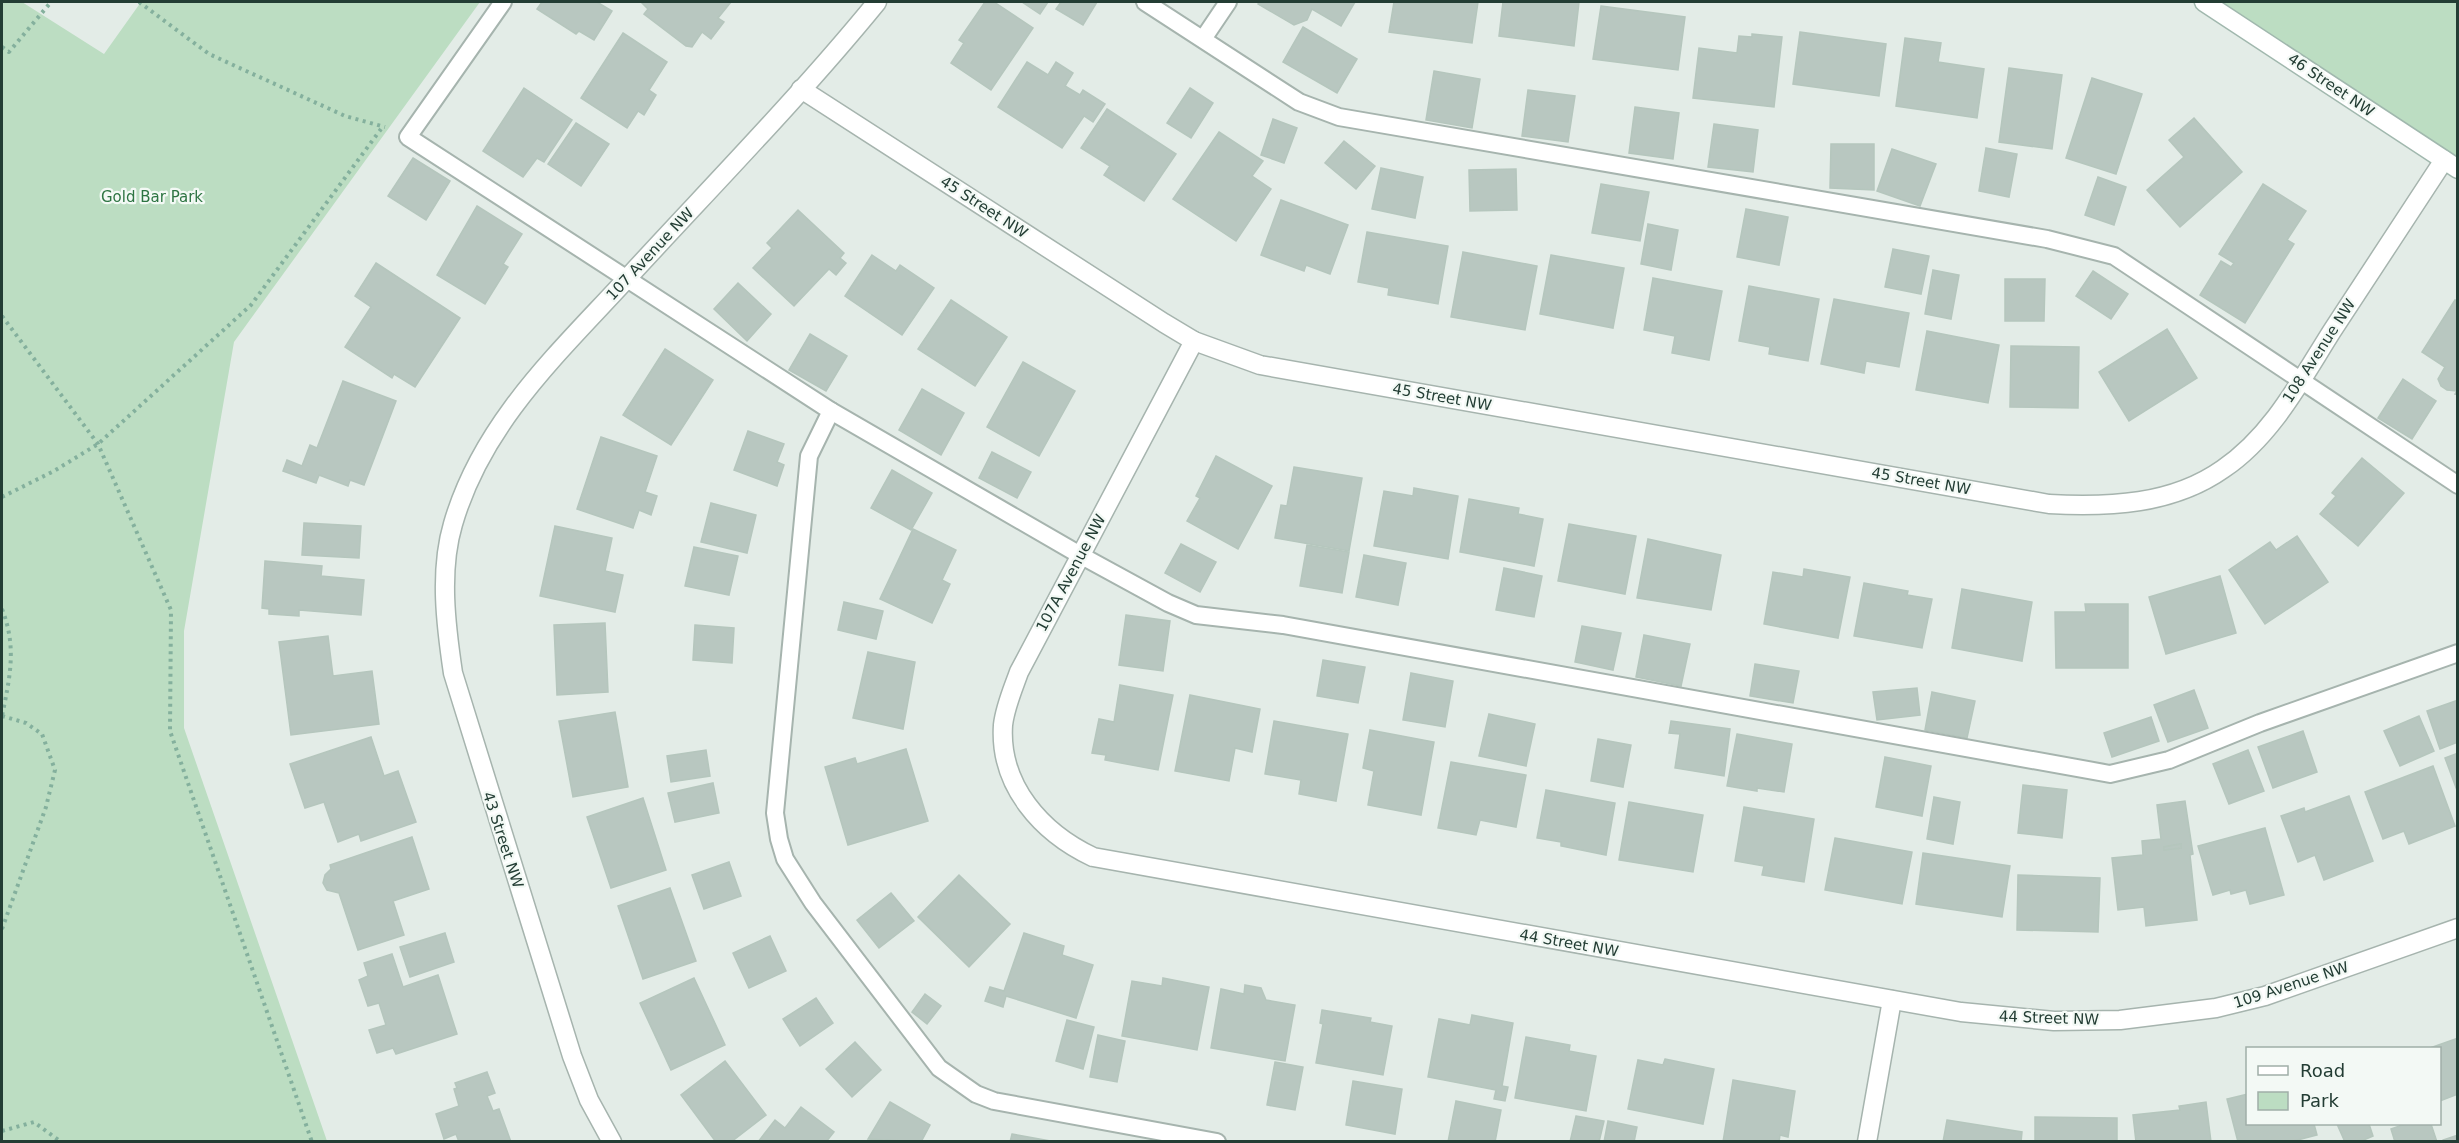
<svg xmlns="http://www.w3.org/2000/svg" width="2459" height="1143" viewBox="0 0 2459 1143" font-family="'DejaVu Sans',sans-serif">
  <style>
    .green { fill: #bcddc2 }
    .building { fill: #b8c7c0; stroke: #b5c6bd; stroke-width: 1.5; fill-rule: evenodd }
    .lines { fill: none; stroke-linecap: round; stroke-linejoin: round }
    .lane-casing { stroke: #a6b4ae; stroke-width: 20 }
    .street-casing { stroke: #a6b4ae; stroke-width: 21 }
    .secondary-casing { stroke: #a1b8ae; stroke-width: 21 }
    .path { stroke: #84b09d; stroke-width: 4; stroke-dasharray: 3 4.5; stroke-linecap: butt }
    .lane { stroke: #fff; stroke-width: 16 }
    .street { stroke: #fff; stroke-width: 18 }
    .secondary { stroke: #fff; stroke-width: 18 }
    .labels { text-anchor: middle; dominant-baseline: central; stroke-width: 4.5; stroke-linejoin: round; paint-order: stroke }
    .street-label { font-size: 15px; fill: #233d34; stroke: #f3f9f5 }
    .park-label { font-size: 15px; fill: #2d7442; stroke: #f3f9f5 }
  </style>
  <rect width="100%" height="100%" fill="#e3ece7"/>
  <!-- green -->
  <g class="green">
    <path d="M2,2H22L104,54L141,2H480L234,342L184,631V728L327,1141H2Z"/>
    <path d="M2204,2H2457V169Z"/>
  </g>
  <!-- building -->
  <g class="building">
    <path d="M542,2H597L612,11L594,40L579,31L576,34L537,9Z"/>
    <path d="M641,2H731L718,18L724,22L711,39L702,32L692,47L686,46L644,14L648,9Z"/>
    <path d="M985,2H994L1033,28L991,90L951,63L964,43L959,40Z"/>
    <path d="M1022,2H1048L1040,14Z"/>
    <path d="M1061,2H1097L1083,25L1056,9Z"/>
    <path d="M1259,2H1355L1341,26L1312,9L1307,20L1294,25L1258,4Z"/>
    <path d="M1394,2H1478L1472,43L1389,32Z"/>
    <path d="M1503,2H1579L1574,46L1499,36Z"/>
    <path d="M1601,6L1685,17L1678,70L1593,59Z"/>
    <path d="M1303,27L1357,59L1337,93L1283,62Z"/>
    <path d="M1800,32L1886,44L1879,96L1793,84Z"/>
    <path d="M623,33L667,62L649,90L656,95L644,115L638,111L627,128L581,98Z"/>
    <path d="M1752,34L1782,37L1774,107L1693,98L1699,48L1737,53L1739,36L1752,37Z"/>
    <path d="M1905,38L1941,43L1938,62L1984,69L1977,118L1896,106Z"/>
    <path d="M1027,62L1048,75L1056,62L1073,73L1065,86L1080,95L1083,90L1105,104L1093,122L1084,116L1062,148L998,107Z"/>
    <path d="M2009,68L2062,75L2052,149L1999,142Z"/>
    <path d="M1434,71L1480,79L1472,128L1426,120Z"/>
    <path d="M2092,78L2142,94L2116,174L2066,158Z"/>
    <path d="M524,88L572,120L544,162L537,158L523,177L483,151Z"/>
    <path d="M1190,88L1213,103L1191,138L1167,123Z"/>
    <path d="M1528,90L1575,96L1568,142L1522,136Z"/>
    <path d="M1635,107L1679,113L1673,159L1629,153Z"/>
    <path d="M1107,109L1176,154L1144,201L1104,175L1110,166L1081,148Z"/>
    <path d="M2194,118L2242,172L2180,227L2147,190L2184,157L2169,140Z"/>
    <path d="M1273,119L1297,128L1284,163L1261,155Z"/>
    <path d="M576,123L609,144L581,186L548,164Z"/>
    <path d="M1714,124L1758,130L1753,172L1708,167Z"/>
    <path d="M1219,132L1263,161L1252,176L1271,189L1236,241L1173,199Z"/>
    <path d="M1344,141L1375,166L1356,189L1325,163Z"/>
    <path d="M1831,144H1874V190L1830,188Z"/>
    <path d="M1986,148L2017,154L2009,197L1979,191Z"/>
    <path d="M1892,149L1936,164L1920,206L1877,191Z"/>
    <path d="M413,158L450,181L426,220L388,196Z"/>
    <path d="M1381,168L1423,177L1415,218L1372,209Z"/>
    <path d="M1516,169L1517,210L1470,211L1469,170Z"/>
    <path d="M2098,177L2126,187L2114,225L2085,215Z"/>
    <path d="M1601,184L1649,192L1640,241L1592,233Z"/>
    <path d="M2263,184L2306,211L2287,240L2294,244L2245,323L2200,295L2221,261L2231,267L2234,263L2219,254Z"/>
    <path d="M1281,200L1348,225L1330,274L1306,265L1304,271L1261,255Z"/>
    <path d="M477,206L522,234L503,264L508,267L485,304L437,275Z"/>
    <path d="M1746,209L1788,217L1779,265L1737,257Z"/>
    <path d="M798,210L844,253L840,258L846,263L836,275L829,269L794,306L753,268L772,248L767,243Z"/>
    <path d="M1648,224L1678,230L1671,270L1641,264Z"/>
    <path d="M1367,232L1448,246L1438,304L1388,295L1389,288L1358,282Z"/>
    <path d="M1893,249L1929,256L1921,294L1885,287Z"/>
    <path d="M1463,252L1537,266L1525,330L1451,317Z"/>
    <path d="M872,255L896,271L900,265L934,288L902,335L845,296Z"/>
    <path d="M1551,255L1624,268L1613,328L1540,314Z"/>
    <path d="M376,263L460,318L415,387L394,374L392,378L345,347L371,307L355,296Z"/>
    <path d="M1933,270L1959,275L1951,319L1925,314Z"/>
    <path d="M2093,271L2128,294L2111,319L2076,296Z"/>
    <path d="M1653,278L1722,291L1709,360L1672,353L1675,336L1644,330Z"/>
    <path d="M2005,279H2045L2044,321H2005Z"/>
    <path d="M738,283L771,314L747,341L714,309Z"/>
    <path d="M1749,286L1819,299L1808,361L1769,354L1770,347L1739,341Z"/>
    <path d="M1834,299L1909,313L1899,367L1866,361L1864,373L1821,364Z"/>
    <path d="M951,300L1007,337L975,386L918,349Z"/>
    <path d="M2455,300L2458,301V395L2455,394L2457,391L2447,390L2441,386L2438,379L2445,367L2422,352Z"/>
    <path d="M2167,329L2197,378L2129,421L2099,372Z"/>
    <path d="M1927,331L1999,345L1988,403L1916,390Z"/>
    <path d="M810,334L847,356L826,391L789,370Z"/>
    <path d="M2011,346L2079,347L2078,408L2010,407Z"/>
    <path d="M665,349L713,380L671,445L623,415Z"/>
    <path d="M1023,362L1075,391L1039,456L987,427Z"/>
    <path d="M2403,379L2436,401L2412,439L2378,418Z"/>
    <path d="M343,381L396,401L364,485L350,480L348,486L319,475L316,483L283,471L287,460L302,466L310,445L317,448Z"/>
    <path d="M922,389L964,413L941,455L899,430Z"/>
    <path d="M748,431L784,444L777,462L784,465L777,486L734,470Z"/>
    <path d="M601,437L657,456L645,492L657,496L651,515L639,510L633,528L577,509Z"/>
    <path d="M992,452L1031,472L1017,498L979,478Z"/>
    <path d="M1216,456L1272,486L1238,549L1187,521L1200,498L1196,496Z"/>
    <path d="M2362,458L2404,493L2358,546L2320,514L2336,496L2332,493Z"/>
    <path d="M1294,467L1362,478L1349,551L1275,538L1281,505L1287,506Z"/>
    <path d="M892,470L932,493L911,530L871,508Z"/>
    <path d="M1414,488L1458,496L1448,559L1374,546L1384,491L1413,496Z"/>
    <path d="M1469,499L1519,508L1518,514L1543,519L1534,566L1460,552Z"/>
    <path d="M711,503L756,515L747,553L701,542Z"/>
    <path d="M304,523L361,526L359,558L302,555Z"/>
    <path d="M1569,524L1636,536L1625,594L1558,581Z"/>
    <path d="M555,526L612,538L605,571L623,575L615,612L540,596Z"/>
    <path d="M913,529L956,550L942,580L950,584L932,623L880,599Z"/>
    <path d="M2297,536L2328,582L2265,624L2229,570L2270,542L2276,550Z"/>
    <path d="M1648,539L1721,555L1711,610L1637,598Z"/>
    <path d="M1181,544L1216,562L1200,592L1165,573Z"/>
    <path d="M1307,545L1349,552L1342,593L1300,586Z"/>
    <path d="M694,547L738,556L729,595L685,586Z"/>
    <path d="M1364,555L1406,563L1398,605L1356,597Z"/>
    <path d="M265,561L322,566L321,576L364,580L361,615L299,610V616L269,614V609L262,608Z"/>
    <path d="M1504,568L1542,576L1534,617L1496,610Z"/>
    <path d="M1804,569L1850,577L1838,638L1764,624L1773,572L1803,577Z"/>
    <path d="M2220,576L2236,633L2166,654L2149,597Z"/>
    <path d="M1864,583L1908,591L1907,595L1932,599L1922,648L1854,636Z"/>
    <path d="M1962,589L2032,602L2022,661L1952,648Z"/>
    <path d="M844,602L883,611L876,639L838,630Z"/>
    <path d="M2085,604H2128V668H2056L2055,612H2086Z"/>
    <path d="M1126,615L1170,621L1163,671L1119,665Z"/>
    <path d="M605,623L608,692L557,695L554,625Z"/>
    <path d="M695,625L734,628L732,663L693,660Z"/>
    <path d="M1582,626L1621,633L1613,670L1575,662Z"/>
    <path d="M1644,635L1690,644L1681,686L1636,677Z"/>
    <path d="M328,636L333,676L372,671L379,724L291,735L279,642Z"/>
    <path d="M868,652L915,662L903,729L853,718Z"/>
    <path d="M1323,660L1365,667L1358,703L1317,696Z"/>
    <path d="M1755,664L1799,671L1793,703L1750,696Z"/>
    <path d="M1411,673L1453,681L1445,727L1403,720Z"/>
    <path d="M1120,685L1173,695L1158,770L1105,760L1106,755L1092,753L1099,719L1114,722Z"/>
    <path d="M1917,688L1920,715L1877,720L1873,692Z"/>
    <path d="M2194,690L2208,728L2168,742L2154,705Z"/>
    <path d="M1932,692L1975,701L1967,738L1925,730Z"/>
    <path d="M1190,695L1260,709L1252,752L1235,748L1229,781L1175,771Z"/>
    <path d="M2458,700V742L2440,749L2427,711Z"/>
    <path d="M615,712L628,787L573,797L559,721Z"/>
    <path d="M1489,714L1535,724L1526,766L1479,756Z"/>
    <path d="M2419,716L2434,751L2400,766L2384,731Z"/>
    <path d="M2151,717L2159,741L2112,757L2104,733Z"/>
    <path d="M1274,721L1348,734L1336,801L1299,794L1301,780L1265,774Z"/>
    <path d="M1671,721L1730,729L1724,776L1675,768L1680,734L1669,733Z"/>
    <path d="M1370,730L1434,742L1421,815L1368,805L1374,771L1363,768Z"/>
    <path d="M2303,731L2317,772L2273,788L2258,747Z"/>
    <path d="M1737,734L1792,744L1784,792L1757,788V791L1727,786Z"/>
    <path d="M371,737L384,776L398,771L416,822L361,841L359,834L338,842L324,802L305,808L290,764Z"/>
    <path d="M1598,739L1631,745L1623,787L1591,781Z"/>
    <path d="M906,749L928,821L848,845L825,767L855,758L857,764Z"/>
    <path d="M706,750L710,776L671,782L667,756Z"/>
    <path d="M2248,750L2264,791L2229,804L2213,764Z"/>
    <path d="M2458,753V793L2445,758Z"/>
    <path d="M1885,757L1931,766L1922,816L1876,807Z"/>
    <path d="M1451,762L1526,775L1516,827L1480,820L1476,835L1438,828Z"/>
    <path d="M2433,766L2455,826L2409,844L2404,831L2383,839L2365,792Z"/>
    <path d="M713,783L719,813L675,822L668,793Z"/>
    <path d="M2023,785L2067,790L2062,838L2018,833Z"/>
    <path d="M1546,790L1615,803L1606,855L1561,846V842L1537,838Z"/>
    <path d="M2349,796L2373,861L2324,880L2315,855L2298,862L2281,816L2304,808L2305,812Z"/>
    <path d="M1934,797L1960,802L1953,844L1927,839Z"/>
    <path d="M643,798L666,870L611,888L587,817Z"/>
    <path d="M2185,801L2193,854L2190,855L2197,920L2146,926L2144,907L2118,910L2112,858L2143,855L2142,841L2161,839L2157,805ZM2181,844V848L2164,850V847Z"/>
    <path d="M1629,802L1703,815L1693,872L1619,860Z"/>
    <path d="M1744,807L1814,819L1804,882L1762,875L1764,866L1735,861Z"/>
    <path d="M2265,828L2284,895L2250,904L2246,890L2231,894L2230,890L2213,895L2198,846Z"/>
    <path d="M412,837L429,889L393,901L404,935L358,950L339,893L327,890L323,883L325,875L331,869L330,865Z"/>
    <path d="M1835,838L1912,852L1902,904L1825,890Z"/>
    <path d="M2181,844V848L2164,850V847Z"/>
    <path d="M1923,853L2010,866L2002,917L1916,904Z"/>
    <path d="M729,862L741,896L704,909L692,875Z"/>
    <path d="M959,875L1010,924L969,967L918,917Z"/>
    <path d="M2018,875L2100,878L2098,932L2017,930Z"/>
    <path d="M670,888L696,961L643,979L618,906Z"/>
    <path d="M891,893L914,921L879,948L857,920Z"/>
    <path d="M445,933L454,962L410,977L400,947Z"/>
    <path d="M1024,933L1064,946L1062,955L1093,965L1076,1018L1006,996L1003,1007L985,1001L990,987L1004,991Z"/>
    <path d="M770,936L786,971L749,988L733,953Z"/>
    <path d="M392,954L403,987L438,975L457,1034L396,1054L393,1048L377,1053L369,1030L386,1025L379,1003L368,1006L359,980L368,976L364,963Z"/>
    <path d="M694,978L725,1045L671,1070L640,1003Z"/>
    <path d="M1163,978L1209,987L1197,1050L1122,1036L1132,981L1162,986Z"/>
    <path d="M1245,985L1261,988L1266,1000L1295,1005L1285,1061L1211,1048L1221,989L1244,994Z"/>
    <path d="M925,994L941,1006L927,1024L912,1012Z"/>
    <path d="M816,998L833,1023L800,1046L783,1019Z"/>
    <path d="M1322,1010L1371,1018L1370,1022L1392,1026L1383,1075L1316,1063L1323,1024L1320,1023Z"/>
    <path d="M1472,1015L1513,1023L1502,1086L1508,1087L1505,1101L1494,1099L1496,1090L1428,1077L1439,1019L1470,1025Z"/>
    <path d="M1067,1020L1094,1027L1083,1069L1056,1061Z"/>
    <path d="M1098,1035L1125,1041L1117,1082L1090,1077Z"/>
    <path d="M1526,1037L1570,1045L1569,1051L1596,1056L1586,1111L1515,1098Z"/>
    <path d="M2458,1038V1094L2440,1101V1048H2430Z"/>
    <path d="M855,1042L881,1070L852,1097L826,1069Z"/>
    <path d="M1665,1059L1714,1069L1703,1124L1628,1109L1638,1060L1663,1065Z"/>
    <path d="M725,1061L766,1115L731,1142H716L681,1095Z"/>
    <path d="M1275,1062L1303,1067L1295,1110L1267,1105Z"/>
    <path d="M487,1072L495,1093L487,1096L493,1111L499,1109L511,1142H459L456,1134L444,1139L436,1114L459,1106L454,1089L457,1088L455,1083Z"/>
    <path d="M1733,1080L1795,1091L1788,1137L1780,1135L1779,1142H1723Z"/>
    <path d="M1353,1081L1402,1089L1395,1134L1346,1125Z"/>
    <path d="M2248,1094V1124H2314L2317,1135L2290,1142H2238L2227,1099Z"/>
    <path d="M1456,1101L1501,1110L1495,1142H1448Z"/>
    <path d="M890,1102L930,1125L921,1142L868,1139Z"/>
    <path d="M2206,1102L2211,1142H2136L2133,1115L2180,1110L2179,1106Z"/>
    <path d="M801,1107L834,1132L826,1142H758L775,1120L785,1128Z"/>
    <path d="M1576,1116L1604,1121L1599,1142H1570Z"/>
    <path d="M2035,1117L2117,1118V1142H2035Z"/>
    <path d="M1947,1120L2022,1132L2021,1142H1943Z"/>
    <path d="M1608,1121L1637,1127L1634,1142H1604Z"/>
    <path d="M2337,1124H2369L2373,1136L2359,1142H2345Z"/>
    <path d="M2405,1124H2431L2437,1142H2395L2391,1129Z"/>
    <path d="M1012,1134L1056,1142H1010Z"/>
    <path d="M2458,1135V1142H2443V1140Z"/>
  </g>
  <g class="lines">
    <defs>
      <g id="lane">
        <path d="M503,2L408,137L831,411L809,456L775,813L779,839L785,859L813,903L939,1068L976,1094L994,1101L1217,1142"/>
        <path d="M1145,2L1299,102L1339,117L2047,239L2114,256L2458,485"/>
        <path d="M1203,39L1228,2"/>
        <path d="M831,411L1080,555L1168,603L1196,615L1283,625L2110,774L2169,760L2260,723L2458,653"/>
      </g>
      <g id="street">
        <path d="M801,89L1164,323L1194,341L1260,365L2049,504C2109,507 2172,505 2223,469C2272,436 2301,380 2332,331C2369,274 2407,217 2444,160"/>
        <path d="M1194,341L1019,672C1013,689 1005,707 1003,725C999,786 1042,833 1093,857L1961,1012L2054,1021L2120,1020L2216,1008L2265,996L2458,928"/>
        <path d="M612,1142L589,1100L572,1056L453,673C446,626 439,571 453,524C483,420 563,349 633,272C715,183 801,95 877,2"/>
        <path d="M1867,1142L1892,1000"/>
      </g>
      <path id="secondary" d="M2204,2L2458,169"/>
    </defs>
    <!-- lane casing -->
    <use href="#lane" class="lane-casing"/>
    <!-- street casing -->
    <use href="#street" class="street-casing"/>
    <!-- secondary casing -->
    <use href="#secondary" class="secondary-casing"/>
    <!-- path -->
    <g class="path">
      <path d="M139,2L209,54L345,116L385,127"/>
      <path d="M2,47L9,52L51,2"/>
      <path d="M2,316L98,444L171,610L170,731L312,1142"/>
      <path d="M2,497L54,471L98,444L251,305L381,129"/>
      <path d="M2,609C17,647 10,677 2,716"/>
      <path d="M2,716L26,723L42,734L55,770L46,807L2,929"/>
      <path d="M2,1131L34,1122L61,1142"/>
    </g>
    <!-- lane -->
    <use href="#lane" class="lane"/>
    <!-- street -->
    <use href="#street" class="street"/>
    <!-- secondary -->
    <use href="#secondary" class="secondary"/>
  </g>
  <g class="labels">
    <!-- street labels -->
    <g class="street-label">
      <text transform="translate(2331 85) rotate(34)">46 Street NW</text>
      <text transform="translate(984 207) rotate(33)">45 Street NW</text>
      <text transform="translate(650 254) rotate(-47)">107 Avenue NW</text>
      <text transform="translate(2319 351) rotate(-57)">108 Avenue NW</text>
      <text transform="translate(1442 397) rotate(10)">45 Street NW</text>
      <text transform="translate(1921 481) rotate(10)">45 Street NW</text>
      <text transform="translate(1071 573) rotate(-62)">107A Avenue NW</text>
      <text transform="translate(503 840) rotate(72)">43 Street NW</text>
      <text transform="translate(1569 943) rotate(10)">44 Street NW</text>
      <text transform="translate(2291 985) rotate(-18)">109 Avenue NW</text>
      <text transform="translate(2049 1018) rotate(2)">44 Street NW</text>
    </g>
    <!-- park labels -->
    <g class="park-label">
      <text x="152" y="197">Gold Bar Park</text>
    </g>
  </g>
  <!-- border -->
  <rect width="2459" height="1143" fill="none" stroke="#233d34" stroke-width="6"/>
  <!-- legend -->
  <rect x="2246" y="1047" width="195" height="78" fill="#f3f9f5" stroke="#a0aea8" stroke-width="1.5"/>
  <rect x="2258" y="1066" width="30" height="9" fill="#ffffff" stroke="#a0aea8" stroke-width="1.5"/>
  <text x="2300" y="1077" font-size="18" fill="#233d34">Road</text>
  <rect x="2258" y="1092" width="30" height="18" fill="#bcddc2" stroke="#a0aea8" stroke-width="1.5"/>
  <text x="2300" y="1107" font-size="18" fill="#233d34">Park</text>
</svg>
